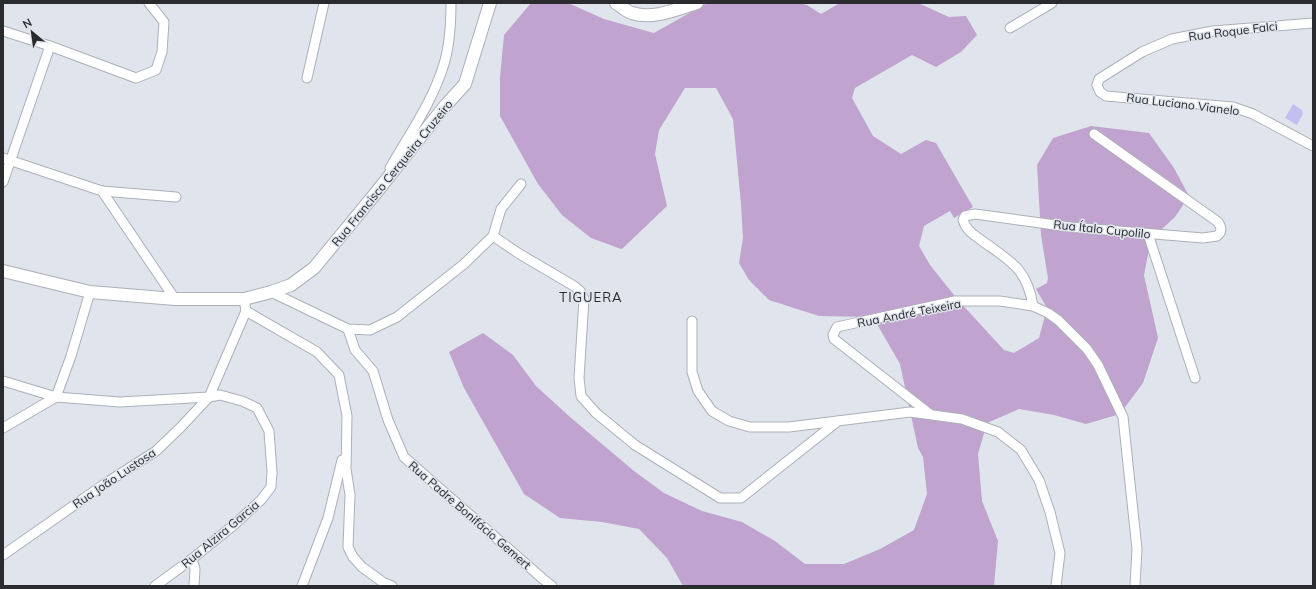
<svg xmlns="http://www.w3.org/2000/svg" width="1316" height="589" viewBox="0 0 1316 589" font-family="Mulish,sans-serif">
  <style>
    .forest { fill: #c0a3ce }
    .building { fill: #c3bff1 }
    .lines { fill: none; stroke-linecap: round; stroke-linejoin: round }
    .minor-casing { stroke: #acb0b7; stroke-width: 11 }
    .major-casing { stroke: #acb0b7; stroke-width: 14 }
    .minor { stroke: #fff; stroke-width: 9 }
    .major { stroke: #fff; stroke-width: 12 }
    .labels { text-anchor: middle; dominant-baseline: central; stroke-width: 3; stroke-linejoin: round; paint-order: stroke }
    .street-label { font-size: 12px; fill: #2a2b2e; stroke: #e0e5ed }
    .neighbourhood-label { font-size: 13px; letter-spacing: 1px; fill: #2a2b2e; stroke: #e0e5ed }
  </style>
  <rect width="100%" height="100%" fill="#e0e5ed"/>
  <!-- forest -->
  <path class="forest" d="M531,3H568L604,19L654,33L707,3H799L807,5L821,14L840,3H918L949,17L966,16L977,35L961,52L936,67L912,55L855,88L852,98L873,136L901,154L926,140L936,143L973,207L954,218L950,211L924,226L919,246L930,265L958,300L1004,350L1014,353L1039,338L1047,308L1036,289L1047,283L1048,278L1041,235L1037,165L1053,138L1091,126L1149,133L1174,168L1189,196L1175,217L1151,239L1144,275L1158,338L1143,383L1120,414L1086,424L1054,415L1019,409L987,423L978,454L982,501L998,541L994,586H683L667,558L639,529L602,522L560,518L524,494L464,388L449,352L483,333L513,355L536,386L570,417L634,471L664,493L702,511L742,522L775,541L805,564H844L880,549L914,530L927,494L923,457L918,448L900,364L873,317L819,316L769,300L749,280L739,263L743,238L741,204L733,119L716,88H685L659,130L655,154L667,206L623,248L621,249L591,238L562,215L538,184L500,116V77L504,35Z"/>
  <!-- building -->
  <path class="building" d="M1293,104L1302,110L1303,114L1297,125L1285,118Z"/>
  <g class="lines">
    <defs>
      <g id="minor">
        <path d="M1313,23L1213,31L1172,39L1142,52L1099,79L1097,85L1100,92L1106,96L1233,107L1253,114L1313,146"/>
        <path d="M1010,28L1052,3"/>
        <path d="M3,31L50,46L136,78L156,70L162,52L164,22L149,3"/>
        <path d="M307,78L324,3"/>
        <path d="M3,158L102,191L176,197"/>
        <path d="M390,168C409,135 433,101 444,64C450,44 451,23 451,3"/>
        <path d="M3,182L50,46"/>
        <path d="M102,191L175,299"/>
        <path d="M1148,234L1195,378"/>
        <path d="M493,236L518,253L574,286L580,291L584,299L579,378L581,396L596,413L635,445L720,498H741L838,421"/>
        <path d="M271,292L348,329L370,330L397,317L464,264L493,236L501,209L521,184"/>
        <path d="M1033,306L1048,313L1058,320L1087,349L1098,365L1123,417L1137,549L1135,586"/>
        <path d="M246,311L317,352L339,375L347,416L346,469L350,495L348,547L353,557L362,567L384,583L392,586"/>
        <path d="M692,321V372L698,391L712,411L729,421L750,427H789L910,412L962,419L998,432L1021,450L1039,480L1050,512L1060,553L1056,586"/>
        <path d="M348,329L355,350L373,371L388,420L404,457L543,579L552,586"/>
        <path d="M3,381L56,397L120,402L209,397L220,395L242,401L257,408L269,431L272,472L271,487L261,500L235,524L192,559L155,586"/>
        <path d="M930,414L834,339L833,335L837,327L955,301H1000L1033,306C1027,268 1010,261 981,240C973,234 966,230 963,220L965,216L975,214L1070,227L1203,238L1217,236C1222,232 1222,228 1218,222L1094,134"/>
        <path d="M3,428L56,397L71,356L90,292"/>
        <path d="M3,555L106,483L156,451L181,427L209,397L246,311L244,299"/>
        <path d="M192,559L195,569L194,586"/>
        <path d="M302,586L328,518L342,460"/>
      </g>
      <g id="major">
        <path d="M616,3C621,6 627,12 632,13C653,20 677,9 697,3"/>
        <path d="M3,271L90,292L175,299H244L271,292L291,285L314,268L375,194L445,106L465,84L490,3"/>
      </g>
    </defs>
    <!-- minor casing -->
    <use href="#minor" class="minor-casing"/>
    <!-- major casing -->
    <use href="#major" class="major-casing"/>
    <!-- minor -->
    <use href="#minor" class="minor"/>
    <!-- major -->
    <use href="#major" class="major"/>
  </g>
  <g class="labels">
    <!-- street labels -->
    <g class="street-label">
      <text transform="translate(1233 31) rotate(-7)">Rua Roque Falci</text>
      <text transform="translate(1183 104) rotate(7)">Rua Luciano Vianelo</text>
      <text transform="translate(392 173) rotate(-51)">Rua Francisco Cerqueira Cruzeiro</text>
      <text transform="translate(1102 229) rotate(6)">Rua Ítalo Cupolilo</text>
      <text transform="translate(909 313) rotate(-11)">Rua André Teixeira</text>
      <text transform="translate(114 478) rotate(-34)">Rua João Lustosa</text>
      <text transform="translate(470 515) rotate(41)">Rua Padre Bonifácio Gemert</text>
      <text transform="translate(220 534) rotate(-40)">Rua Alzira Garcia</text>
    </g>
    <!-- neighbourhood labels -->
    <g class="neighbourhood-label">
      <text x="591" y="297">TIGUERA</text>
    </g>
  </g>
  <!-- border -->
  <rect width="1316" height="589" fill="none" stroke="#2a2b2e" stroke-width="8"/>
  <!-- north arrow -->
  <g transform="translate(32 32) rotate(331)" stroke="#e0e5ed" stroke-width="3" paint-order="stroke">
  <path d="M0-3L7 15L0 10L-7 15Z" fill="#2a2b2e"/>
  <text y="-6" font-size="11" font-weight="bold" text-anchor="middle" fill="#2a2b2e">N</text>
  </g>
</svg>
